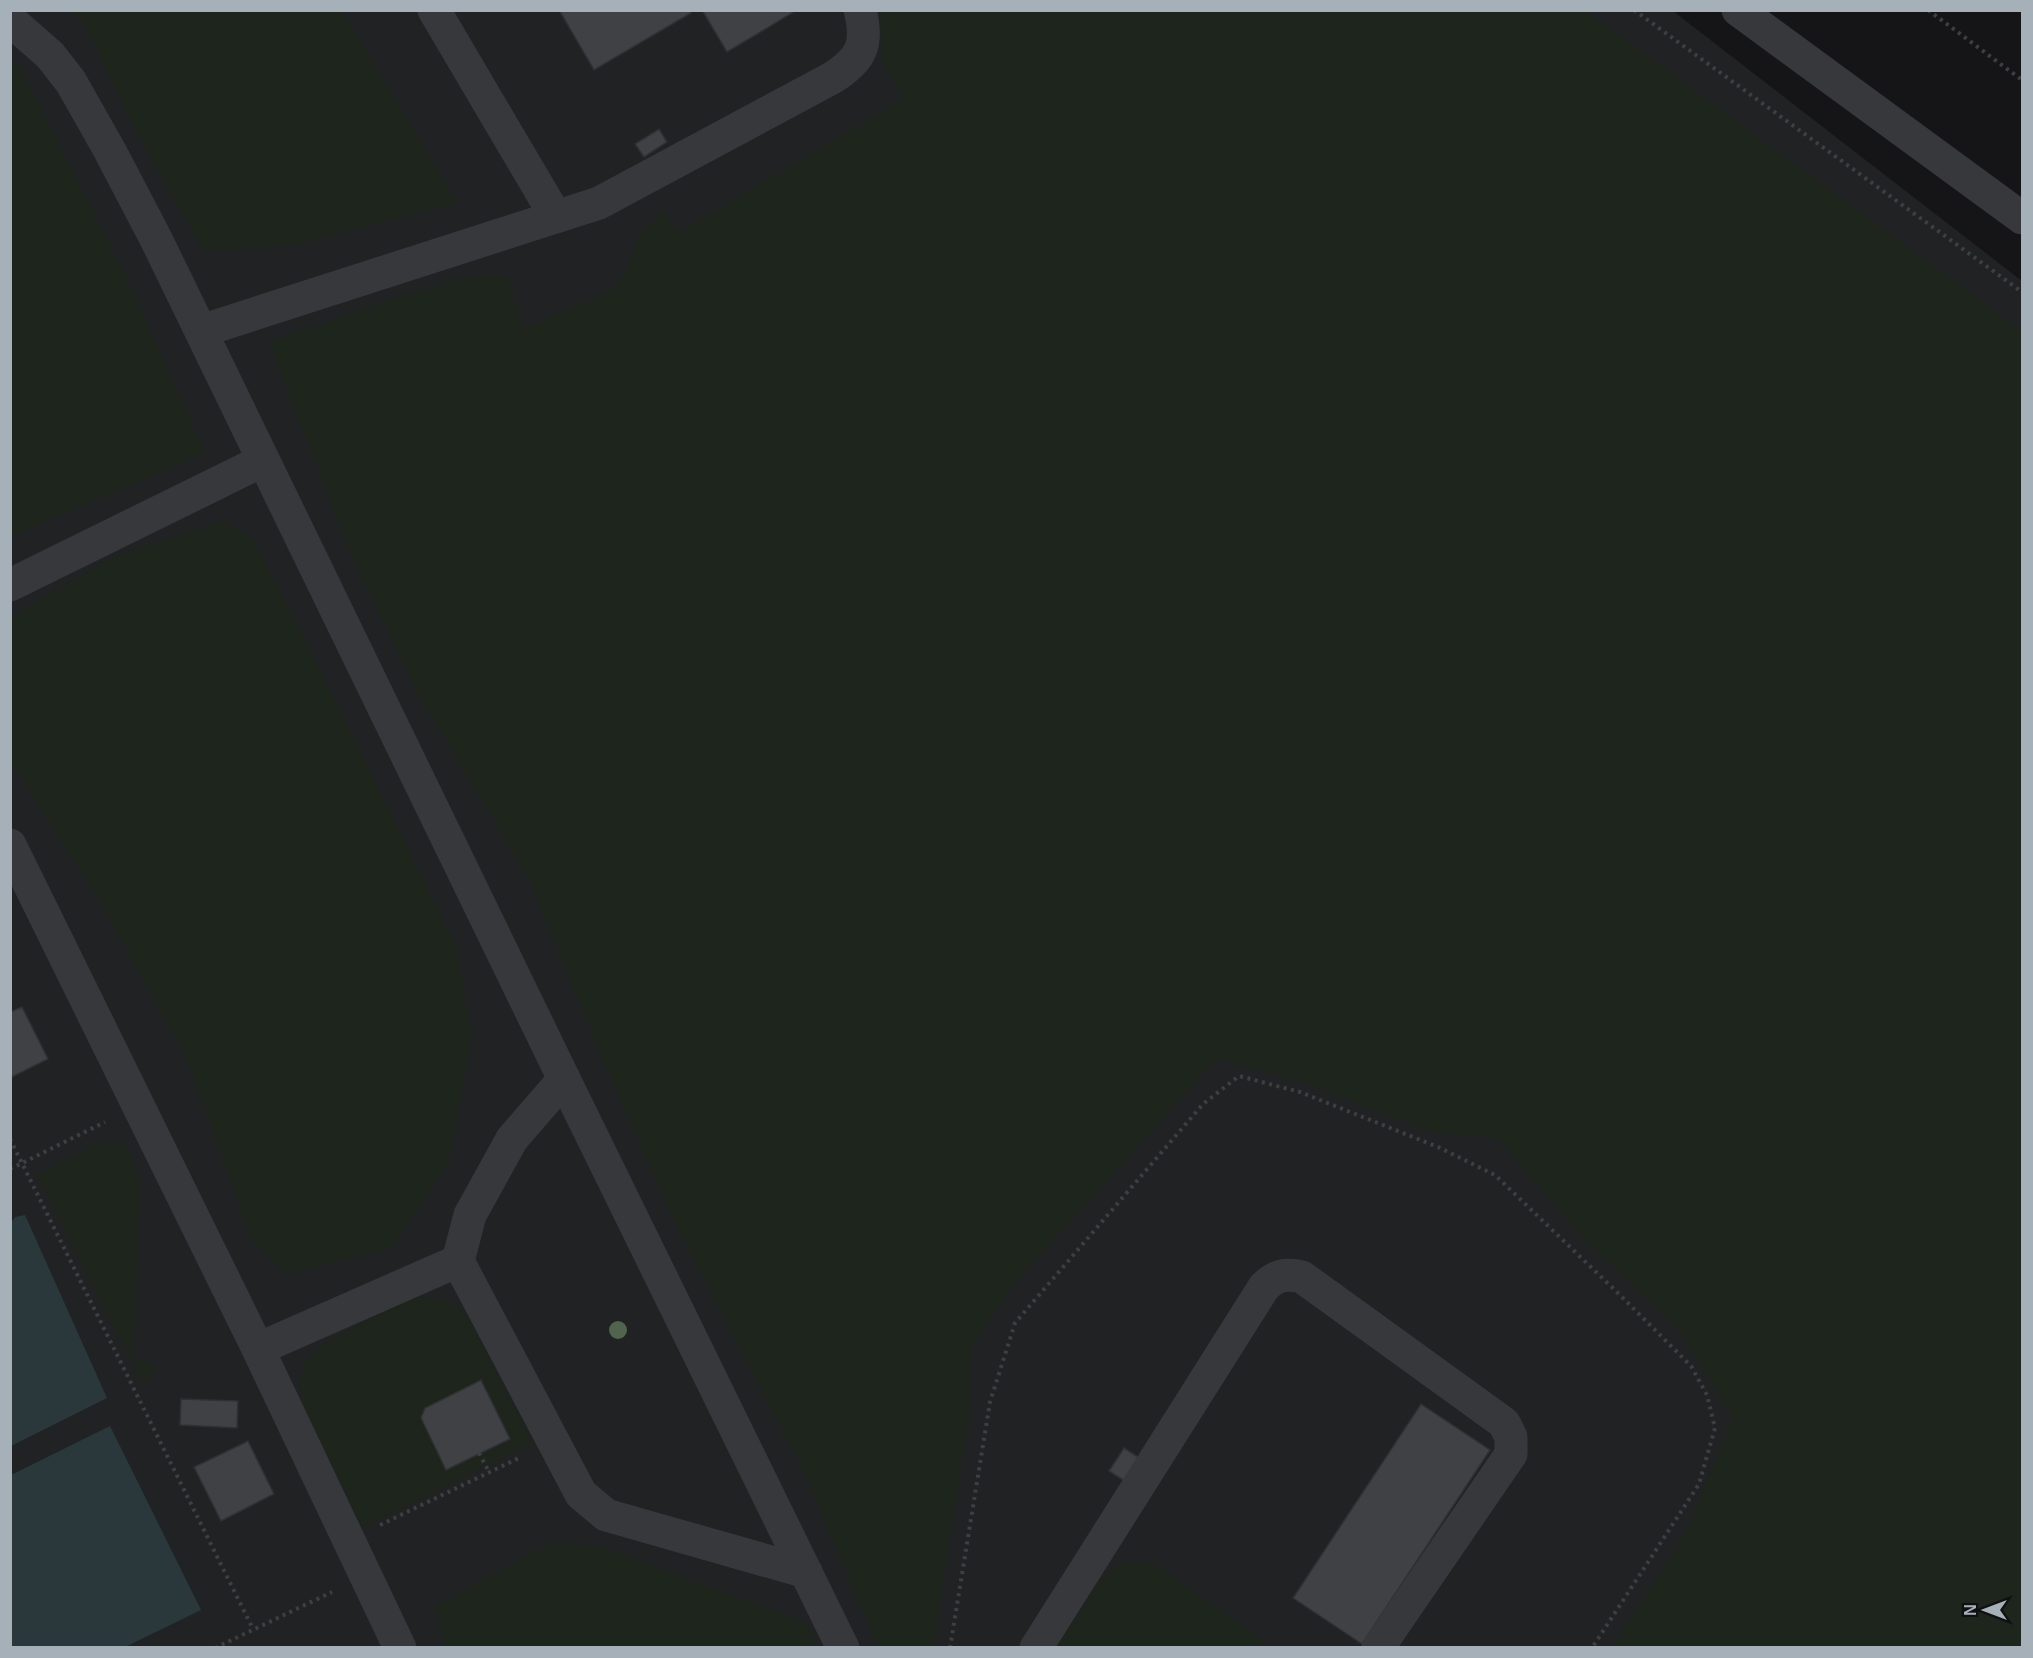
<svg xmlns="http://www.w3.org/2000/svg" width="2033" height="1658" viewBox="0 0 2033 1658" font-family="Arial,sans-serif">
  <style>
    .built { fill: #212224 }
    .green { fill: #1d251d }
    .water { fill: #2a383c }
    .building { fill: #3f4144; stroke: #2f3033; stroke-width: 1.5 }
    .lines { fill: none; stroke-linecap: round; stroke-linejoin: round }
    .path { stroke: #3c4043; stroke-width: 4; stroke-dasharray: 3 4.5; stroke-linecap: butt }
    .minor { stroke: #36383c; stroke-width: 33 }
    .tree { fill: #52644e }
  </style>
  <rect width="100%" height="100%" fill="#151517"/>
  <!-- built -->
  <path class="built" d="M11,11H1673L2022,281V1647L11,1648Z"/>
  <!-- green -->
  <g class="green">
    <path d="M880,10L1586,11L2022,331V1647H1612L1685,1534L1733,1418L1679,1330L1583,1238L1498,1138L1435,1133L1305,1083L1216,1059L1018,1279L971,1345L969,1414L933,1647H878L804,1472L673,1219L603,1060L528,877L420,697L352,557L269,342L399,297L474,275H507L523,329L616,288L625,272L641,232L662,211L680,232L903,99L882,63Z"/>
    <path d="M68,11H342L457,202L295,245L203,251L132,123L83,21Z"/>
    <path d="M10,59L19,65L128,281L205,453L11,536Z"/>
    <path d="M224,521L253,539L305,640L455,944L472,1034L449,1162L392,1247L286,1274L250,1237L187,1059L103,907L11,761V617L112,557Z"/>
    <path d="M97,1143L126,1144L140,1185L133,1361L155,1364L154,1375L142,1382L37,1175Z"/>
    <path d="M420,1297C441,1297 454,1303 468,1317L533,1443L362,1527L302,1406C298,1376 300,1361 325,1343L411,1298Z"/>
    <path d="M552,1542L601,1547L807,1623L819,1647H447L435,1607Z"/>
    <path d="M1134,1561L1155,1564L1271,1647L1055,1648L1103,1577L1118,1566Z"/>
  </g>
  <!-- water -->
  <g class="water">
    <path d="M25,1215L107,1398L11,1446V1223L15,1217Z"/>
    <path d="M110,1426L201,1610L125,1647H11V1475Z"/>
  </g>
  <!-- building -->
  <g class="building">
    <path d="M559,10H689L691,13L594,70Z"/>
    <path d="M702,10H797L727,52Z"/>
    <path d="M659,129L667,142L644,157L635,144Z"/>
    <path d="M22,1007L48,1059L10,1078V1012Z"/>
    <path d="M481,1380L510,1439L446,1470L421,1418L425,1408Z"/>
    <path d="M181,1399L238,1401L237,1428L180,1425Z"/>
    <path d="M1421,1404L1490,1450L1362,1644L1293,1598Z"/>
    <path d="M248,1441L274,1494L221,1521L194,1467Z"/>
    <path d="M1124,1448L1141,1459L1126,1482L1109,1471Z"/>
  </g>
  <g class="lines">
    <!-- path -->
    <g class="path">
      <path d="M1634,10L2022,292"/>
      <path d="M1928,10L2022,80"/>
      <path d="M10,1139L253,1629"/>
      <path d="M10,1169L105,1122"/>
      <path d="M479,1453L489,1472"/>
      <path d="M380,1525L521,1457"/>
      <path d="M215,1648L332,1592"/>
      <path d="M950,1648L990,1402L1015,1323L1203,1104L1239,1076L1300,1092L1438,1147L1495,1175L1621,1296L1691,1366L1707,1395L1715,1428L1699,1484L1592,1648"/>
    </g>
    <!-- minor -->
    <g class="minor">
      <path d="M434,10L556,217"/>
      <path d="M1738,10L2022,218"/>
      <path d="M10,20L50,55L71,82L110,151L156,239L564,1079L843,1648"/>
      <path d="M201,331L599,203L832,78C861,60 869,45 860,10"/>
      <path d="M10,585L262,461"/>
      <path d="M10,845L258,1349L400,1648"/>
      <path d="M564,1079L512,1139L470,1215L458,1261L581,1494L606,1515L806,1572"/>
      <path d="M258,1349L458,1261"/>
      <path d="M1036,1648L1264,1287C1276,1275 1286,1273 1302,1277L1504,1423L1511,1437V1454L1378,1648"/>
    </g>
  </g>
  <!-- trees -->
  <circle class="tree" cx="618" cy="1330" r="9"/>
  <!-- border -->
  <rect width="2033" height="1658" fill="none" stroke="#a6b0b8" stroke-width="24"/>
  <!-- north arrow -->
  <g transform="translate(1985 1610) rotate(270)" stroke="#101012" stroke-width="4.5" paint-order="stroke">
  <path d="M0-4.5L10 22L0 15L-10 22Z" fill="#a6b0b8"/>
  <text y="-9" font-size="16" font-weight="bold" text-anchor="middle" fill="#a6b0b8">N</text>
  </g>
</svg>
